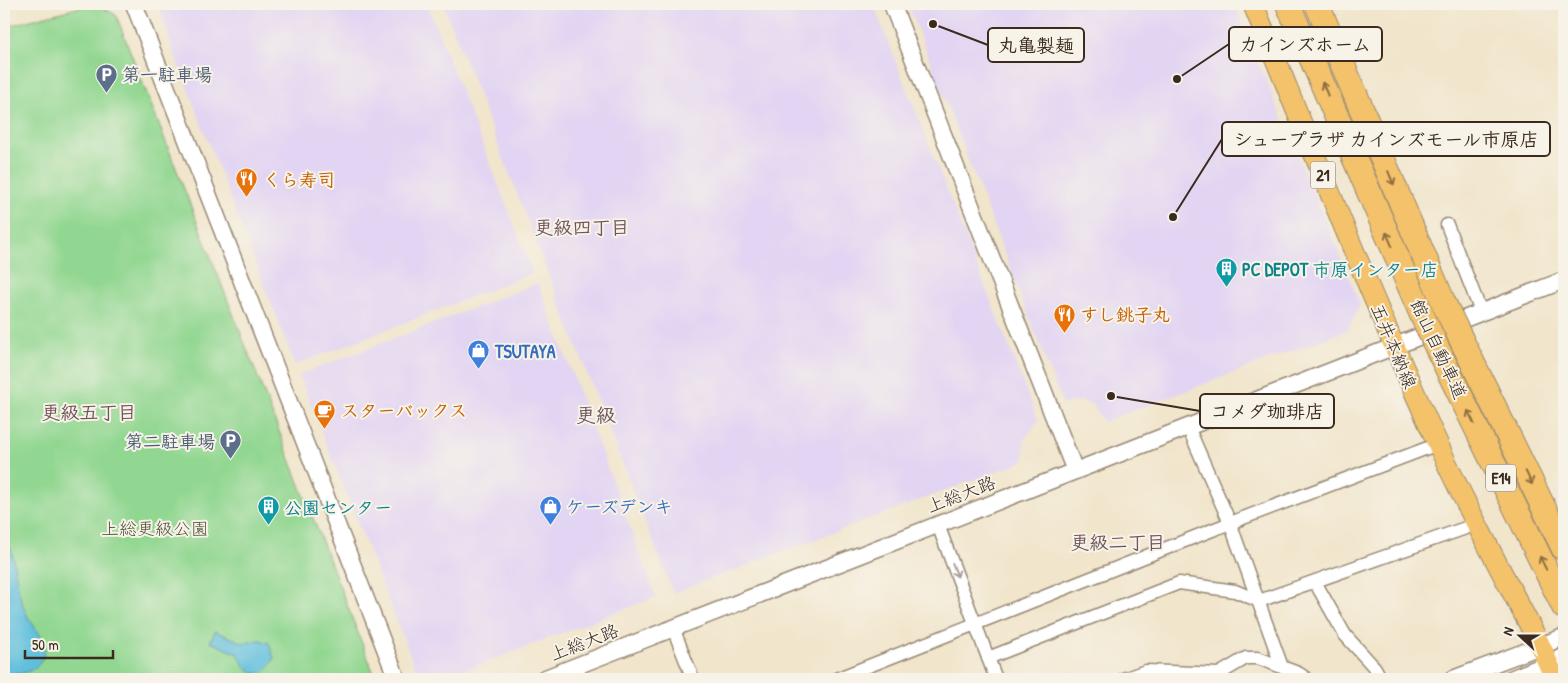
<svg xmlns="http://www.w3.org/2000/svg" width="1568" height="683" viewBox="0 0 1568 683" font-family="'Patrick Hand','Klee One',sans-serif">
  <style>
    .built { fill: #e2d4f3 }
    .green { fill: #92d791; stroke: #668058 }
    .water { fill: #5fbfdd; stroke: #4d747e }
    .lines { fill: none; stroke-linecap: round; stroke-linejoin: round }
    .minor-casing { stroke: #968874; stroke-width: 15 }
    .tertiary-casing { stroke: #968874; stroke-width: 19 }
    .primary-casing { stroke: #968874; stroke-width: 22 }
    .motorway-casing { stroke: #968874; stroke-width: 26 }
    .minor { stroke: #fff; stroke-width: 12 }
    .tertiary { stroke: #fff; stroke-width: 16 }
    .primary { stroke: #f3c26a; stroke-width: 20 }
    .motorway { stroke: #f3c26a; stroke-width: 24 }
    .motorway-bridge-casing { stroke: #968874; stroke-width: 26; stroke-linecap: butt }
    .motorway-bridge { stroke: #f3c26a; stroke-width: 24 }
    .oneway { stroke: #8e6e40 }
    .oneway2 { stroke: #a79f9a }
    .labels { text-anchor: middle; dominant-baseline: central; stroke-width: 4; stroke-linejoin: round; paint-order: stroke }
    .shield { fill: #f7f3e8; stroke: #73665b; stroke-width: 1 }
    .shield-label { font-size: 16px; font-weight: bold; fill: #3b2a1e }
    .service-label { font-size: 18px; font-weight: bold; fill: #4e5e75; stroke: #f7f3e8; text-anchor: start }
    .food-label { font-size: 18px; font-weight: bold; fill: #c56008; stroke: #f7f3e8; text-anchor: start }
    .culture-label { font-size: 18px; font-weight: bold; fill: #0d838f; stroke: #f7f3e8; text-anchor: start }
    .street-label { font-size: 18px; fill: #3b2a1e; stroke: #f7f3e8 }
    .shop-label { font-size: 18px; font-weight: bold; fill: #366cbe; stroke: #f7f3e8; text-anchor: start }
    .park-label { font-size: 18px; fill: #51553b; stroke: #f7f3e8 }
    .neighbourhood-label { font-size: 19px; font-weight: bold; fill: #71545d; stroke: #f7f3e8 }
    .quarter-label { font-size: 20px; font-weight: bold; fill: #71545d; stroke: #f7f3e8 }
    .leader { fill: none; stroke: #3b2a1e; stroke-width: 2 }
    .callout-dot { fill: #3b2a1e; stroke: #f7f3e8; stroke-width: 2 }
    .callout { fill: #f7f3e8; stroke: #3b2a1e; stroke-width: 2 }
    .callout-label { font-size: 19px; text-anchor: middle; font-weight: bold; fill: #3b2a1e }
  </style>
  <rect width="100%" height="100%" fill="#f7f3e8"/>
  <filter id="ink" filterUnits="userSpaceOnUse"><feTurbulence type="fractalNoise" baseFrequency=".02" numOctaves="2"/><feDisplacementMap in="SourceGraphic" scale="10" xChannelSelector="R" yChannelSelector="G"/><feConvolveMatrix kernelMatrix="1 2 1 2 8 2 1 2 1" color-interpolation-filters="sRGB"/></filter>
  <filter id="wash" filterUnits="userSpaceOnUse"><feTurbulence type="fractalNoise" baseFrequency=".0096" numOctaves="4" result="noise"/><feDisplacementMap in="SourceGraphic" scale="20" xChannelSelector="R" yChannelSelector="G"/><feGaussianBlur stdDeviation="1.12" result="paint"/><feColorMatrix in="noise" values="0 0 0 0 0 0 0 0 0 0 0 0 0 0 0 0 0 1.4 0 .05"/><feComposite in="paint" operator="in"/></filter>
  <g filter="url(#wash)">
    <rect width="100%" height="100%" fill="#f1e5cb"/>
    <!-- built -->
    <g class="built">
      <path d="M161,4H427L533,273L295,365L175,56L159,7Z"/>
      <path d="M443,4H873L1038,420L1024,440V461L673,593Z"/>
      <path d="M908,4H1234L1360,304L1348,330L1103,422L1093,405L1081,401L1070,402L1063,405Z"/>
      <path d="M538,283L656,597L443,679H438L417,672L299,375Z"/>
    </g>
    <!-- green -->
    <path class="green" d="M92,4H96L116,15L376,679H4V27Z"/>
    <!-- water -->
    <g class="water">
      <path d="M4,528C6,535 9,543 11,550C17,573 17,596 28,617C36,631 52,644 41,661C33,675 16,672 4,679Z"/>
      <path d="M215,631L243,643L260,640L269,643L274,658C264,682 246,675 238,654L210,642Z"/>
    </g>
  </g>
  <g filter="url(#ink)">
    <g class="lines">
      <defs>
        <g id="minor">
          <path d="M1447,225L1481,312"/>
          <path d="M1188,427L1230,523L1282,667"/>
          <path d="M938,525L996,679"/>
          <path d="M1315,582L1345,635L1375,668L1381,679"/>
          <path d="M673,628L693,679"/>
          <path d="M988,658L1179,583L1235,591L1259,601L1477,524"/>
          <path d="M836,679L1230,523L1438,444"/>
          <path d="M1123,679L1146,671L1219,674L1246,658H1258L1298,673L1307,679"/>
        </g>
        <g id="tertiary">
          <path d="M134,4L397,679"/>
          <path d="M892,4L1075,471"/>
          <path d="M543,679L1564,280"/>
          <path d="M1453,679L1564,637"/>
          <path d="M1511,679L1564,657"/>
        </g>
        <path id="primary" d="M1253,4C1313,150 1371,298 1437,442C1468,512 1506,579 1541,647L1555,679"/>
        <g id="motorway">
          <path d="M1288,4L1422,315"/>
          <path d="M1317,4L1445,306"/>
          <path d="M1461,339L1564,549"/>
          <path d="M1438,350L1564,607"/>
        </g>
      </defs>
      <!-- minor casing -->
      <use href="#minor" class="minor-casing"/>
      <!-- tertiary casing -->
      <use href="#tertiary" class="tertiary-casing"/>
      <!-- primary casing -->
      <use href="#primary" class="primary-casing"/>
      <!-- motorway casing -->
      <use href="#motorway" class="motorway-casing"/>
      <!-- minor -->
      <use href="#minor" class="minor"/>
      <!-- tertiary -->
      <use href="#tertiary" class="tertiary"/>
      <!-- primary -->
      <use href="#primary" class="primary"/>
      <!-- motorway -->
      <use href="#motorway" class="motorway"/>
      <defs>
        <g id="motorway-bridge">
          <path d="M1445,306L1461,339"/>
          <path d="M1422,315L1438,350"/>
        </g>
      </defs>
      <!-- motorway-bridge casing -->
      <use href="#motorway-bridge" class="motorway-bridge-casing"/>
      <!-- motorway-bridge -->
      <use href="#motorway-bridge" class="motorway-bridge"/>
    </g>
    <!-- one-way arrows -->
    <defs><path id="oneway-shaft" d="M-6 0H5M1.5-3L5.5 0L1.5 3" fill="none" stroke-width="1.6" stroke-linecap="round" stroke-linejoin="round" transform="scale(1.25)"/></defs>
    <g class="oneway">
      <use href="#oneway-shaft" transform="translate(1325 89) rotate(-113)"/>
      <use href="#oneway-shaft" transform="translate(1391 178) rotate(67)"/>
      <use href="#oneway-shaft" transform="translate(1389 239) rotate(-113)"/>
      <use href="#oneway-shaft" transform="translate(1471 417) rotate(-116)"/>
      <use href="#oneway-shaft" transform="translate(1529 478) rotate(64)"/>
      <use href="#oneway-shaft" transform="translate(1543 563) rotate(-116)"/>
    </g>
    <use class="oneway2" href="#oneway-shaft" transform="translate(955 570) rotate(69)"/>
  </g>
  <!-- icons -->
  <defs>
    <symbol id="parking-pin" viewBox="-11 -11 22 30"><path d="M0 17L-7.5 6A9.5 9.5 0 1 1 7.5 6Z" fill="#5c6f8a" stroke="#f7f3e8"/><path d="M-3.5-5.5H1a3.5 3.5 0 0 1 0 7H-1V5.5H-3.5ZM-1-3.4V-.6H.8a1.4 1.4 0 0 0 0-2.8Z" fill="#fff"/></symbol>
    <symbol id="restaurant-pin" viewBox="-11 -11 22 30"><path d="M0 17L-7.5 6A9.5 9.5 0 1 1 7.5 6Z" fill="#e8710a" stroke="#f7f3e8"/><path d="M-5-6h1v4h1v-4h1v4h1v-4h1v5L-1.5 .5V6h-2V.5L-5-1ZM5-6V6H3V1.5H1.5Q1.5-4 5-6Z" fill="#fff"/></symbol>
    <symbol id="building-pin" viewBox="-11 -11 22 30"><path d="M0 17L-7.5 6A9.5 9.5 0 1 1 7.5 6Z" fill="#0f9aa8" stroke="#f7f3e8"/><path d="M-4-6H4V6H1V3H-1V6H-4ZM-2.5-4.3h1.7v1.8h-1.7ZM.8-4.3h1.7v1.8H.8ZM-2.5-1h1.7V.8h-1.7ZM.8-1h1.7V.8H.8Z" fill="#fff"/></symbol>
    <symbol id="shop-pin" viewBox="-11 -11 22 30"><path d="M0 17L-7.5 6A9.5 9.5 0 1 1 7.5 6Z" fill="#3f7fe0" stroke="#f7f3e8"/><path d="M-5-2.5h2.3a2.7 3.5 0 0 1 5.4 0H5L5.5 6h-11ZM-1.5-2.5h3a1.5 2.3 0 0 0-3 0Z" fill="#fff"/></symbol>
    <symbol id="cafe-pin" viewBox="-11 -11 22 30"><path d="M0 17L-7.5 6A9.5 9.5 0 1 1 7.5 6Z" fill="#e8710a" stroke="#f7f3e8"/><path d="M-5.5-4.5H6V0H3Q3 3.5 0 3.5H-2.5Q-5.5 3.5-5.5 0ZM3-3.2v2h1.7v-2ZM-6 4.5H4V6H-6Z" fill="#fff"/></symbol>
  </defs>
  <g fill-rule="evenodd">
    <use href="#parking-pin" x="94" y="62" width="25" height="34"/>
    <use href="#restaurant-pin" x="234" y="166" width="25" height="34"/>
    <use href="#building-pin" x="1214" y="256" width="25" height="34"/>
    <use href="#restaurant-pin" x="1052" y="302" width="25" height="34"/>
    <use href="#shop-pin" x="466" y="338" width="25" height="34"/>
    <use href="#cafe-pin" x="312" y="398" width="25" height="34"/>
    <use href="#parking-pin" x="218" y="428" width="25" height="34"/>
    <use href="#shop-pin" x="538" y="494" width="25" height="34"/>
    <use href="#building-pin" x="256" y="494" width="25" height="34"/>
  </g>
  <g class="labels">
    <!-- shield labels -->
    <g class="shield">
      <rect x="1310.5" y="161.5" width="25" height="27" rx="4"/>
      <rect x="1486" y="464.5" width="30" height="27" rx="4"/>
    </g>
    <g class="shield-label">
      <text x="1323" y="175">21</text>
      <text x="1501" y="478">E14</text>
    </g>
    <!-- service labels -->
    <g class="service-label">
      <text x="122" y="74">第一駐車場</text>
      <text x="215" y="441" text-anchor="end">第二駐車場</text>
    </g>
    <!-- food labels -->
    <g class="food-label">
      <text x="263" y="179">くら寿司</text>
      <text x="1080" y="314">すし銚子丸</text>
      <text x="341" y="410">スターバックス</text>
    </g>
    <!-- culture labels -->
    <g class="culture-label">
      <text x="1242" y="269">PC DEPOT 市原インター店</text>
      <text x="284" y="507">公園センター</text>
    </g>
    <!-- street labels -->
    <g class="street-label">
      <text transform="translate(1394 346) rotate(67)">五井本納線</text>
      <text transform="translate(1439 349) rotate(65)">館山自動車道</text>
      <text transform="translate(961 494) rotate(-21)">上総大路</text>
      <text transform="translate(584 642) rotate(-21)">上総大路</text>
    </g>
    <!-- shop labels -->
    <g class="shop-label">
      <text x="495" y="351">TSUTAYA</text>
      <text x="566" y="506">ケーズデンキ</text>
    </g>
    <!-- park labels -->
    <g class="park-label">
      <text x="155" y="528">上総更級公園</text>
    </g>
    <!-- neighbourhood labels -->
    <g class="neighbourhood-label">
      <text x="582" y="227">更級四丁目</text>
      <text x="89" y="412">更級五丁目</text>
      <text x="1118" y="542">更級二丁目</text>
    </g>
    <!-- quarter labels -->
    <g class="quarter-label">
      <text x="596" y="414">更級</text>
    </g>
  </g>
  <!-- callouts -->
  <path class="leader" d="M1177 79L1229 44M933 24L988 45M1173 217L1222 139M1111 396L1200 411"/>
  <g class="callout-dot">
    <circle cx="1177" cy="79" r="5"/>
    <circle cx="933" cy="24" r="5"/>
    <circle cx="1173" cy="217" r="5"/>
    <circle cx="1111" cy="396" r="5"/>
  </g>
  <g class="callout">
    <rect x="1229" y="27" width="153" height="34" rx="5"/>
    <rect x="988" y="28" width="96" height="34" rx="5"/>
    <rect x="1222" y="122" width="328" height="34" rx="5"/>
    <rect x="1200" y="394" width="134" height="34" rx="5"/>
  </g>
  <g class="callout-label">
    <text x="1305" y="51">カインズホーム</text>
    <text x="1036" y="52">丸亀製麺</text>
    <text x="1386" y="146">シュープラザ カインズモール市原店</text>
    <text x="1267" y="418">コメダ珈琲店</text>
  </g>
  <!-- margin -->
  <rect width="1568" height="683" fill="none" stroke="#f7f3e8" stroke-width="20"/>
  <!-- north arrow -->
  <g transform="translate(1520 636) rotate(291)" stroke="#f7f3e8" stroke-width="4" paint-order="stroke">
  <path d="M0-4L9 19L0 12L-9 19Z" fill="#3b2a1e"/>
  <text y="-8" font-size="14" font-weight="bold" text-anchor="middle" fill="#3b2a1e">N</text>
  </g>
  <!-- scale -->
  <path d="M25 650v8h88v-8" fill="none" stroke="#3b2a1e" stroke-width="2.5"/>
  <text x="32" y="650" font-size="15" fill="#3b2a1e" stroke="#f7f3e8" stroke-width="4" paint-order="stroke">50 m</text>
</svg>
